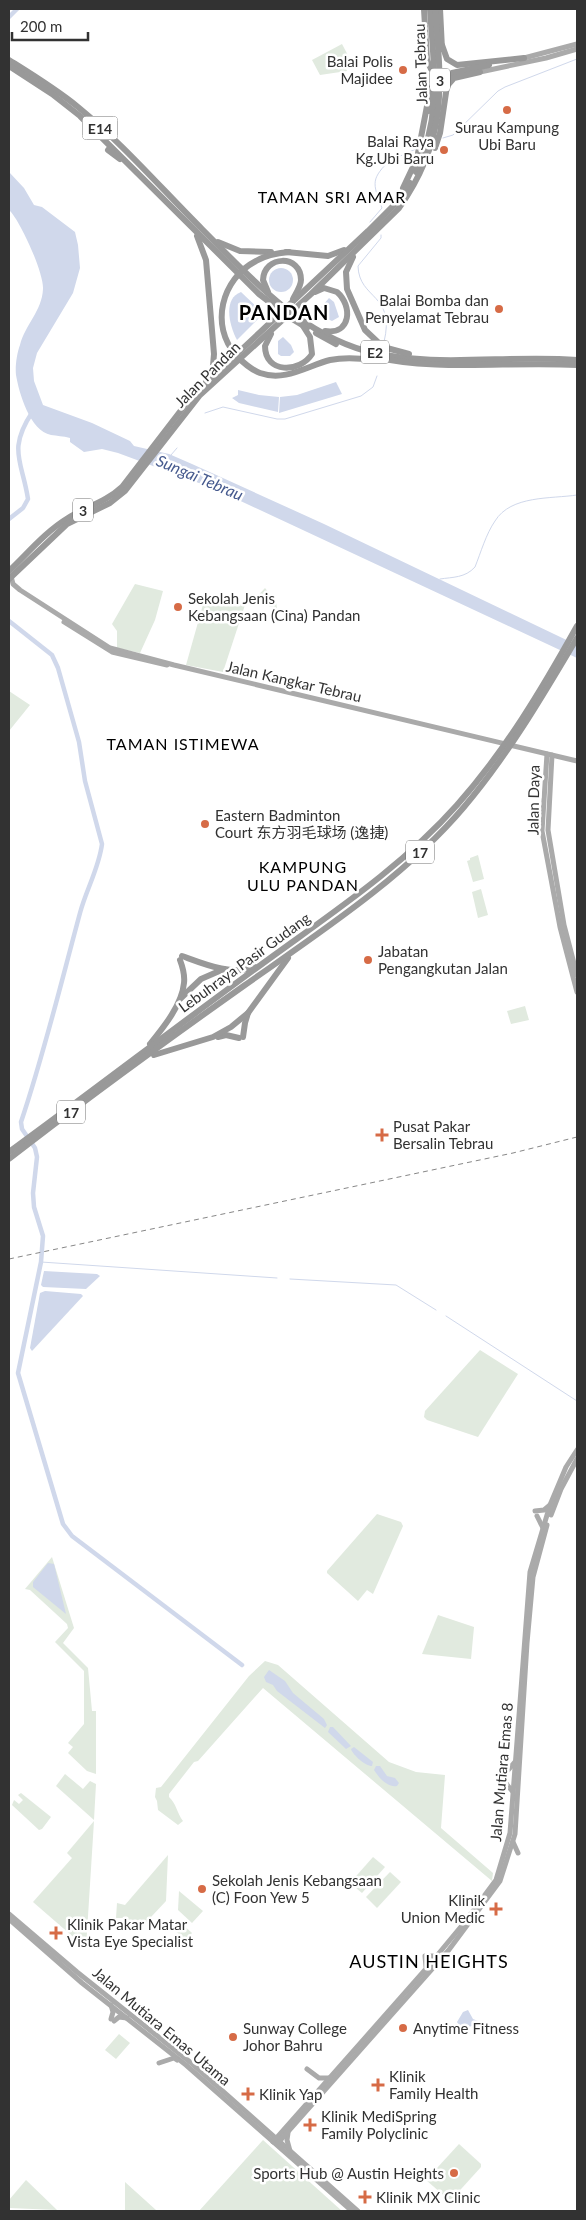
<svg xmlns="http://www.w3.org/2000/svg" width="586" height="2220" viewBox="0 0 586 2220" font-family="Lato,'Noto Sans SC',sans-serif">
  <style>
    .green { fill: #e1eadf }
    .water { fill: #d0d8eb }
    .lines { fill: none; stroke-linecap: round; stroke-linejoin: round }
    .stream { stroke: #d0d8eb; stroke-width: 1 }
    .river { stroke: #d0d8eb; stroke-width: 4.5 }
    .major { stroke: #aaa; stroke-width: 5 }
    .highway { stroke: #999; stroke-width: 6 }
    .rail { stroke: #878787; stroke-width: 1; stroke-dasharray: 5 4; stroke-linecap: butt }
    .poi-dot { fill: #d66b46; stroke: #fff; stroke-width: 2 }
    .labels { text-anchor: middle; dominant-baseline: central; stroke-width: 5; stroke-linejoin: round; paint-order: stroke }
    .shield { fill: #fff; stroke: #707070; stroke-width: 1 }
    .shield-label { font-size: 14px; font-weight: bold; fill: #323232 }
    .poi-label { font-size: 15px; fill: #323232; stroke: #fff; text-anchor: start }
    .street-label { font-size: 15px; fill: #323232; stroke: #fff }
    .neighbourhood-label { font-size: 16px; letter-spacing: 1px; fill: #000; stroke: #fff }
    .water-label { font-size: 16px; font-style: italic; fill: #465a8e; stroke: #fff }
    .quarter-label { font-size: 18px; letter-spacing: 1px; fill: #000; stroke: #fff }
    .district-label { font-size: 20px; font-weight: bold; letter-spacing: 1px; fill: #000; stroke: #fff }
  </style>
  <rect width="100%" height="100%" fill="#fff"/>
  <!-- green -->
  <g class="green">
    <path d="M342,44L351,61L344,64L347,71L320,75L312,60Z"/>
    <path d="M135,584L163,591L155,620L140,653L117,648V631L112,624Z"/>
    <path d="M265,588L276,602L277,608L252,602Z"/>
    <path d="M206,594L245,605L223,672L186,665Z"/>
    <path d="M9,691L30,705L9,731Z"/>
    <path d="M478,855L484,879L473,882L467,861L470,860V858Z"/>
    <path d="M481,889L488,915L478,918L472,892Z"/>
    <path d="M525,1006L529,1020L511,1024L507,1011Z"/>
    <path d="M480,1350L518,1374L478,1437L427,1420L424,1417L425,1411Z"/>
    <path d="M377,1514L401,1522L403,1526L373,1594L367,1590L358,1601L327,1573V1571Z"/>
    <path d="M52,1557L74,1628L63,1643L88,1668L92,1711H96V1774L87,1771L68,1753L73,1747L68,1743L84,1724V1671L55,1642L68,1628L67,1624L30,1590L25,1589Z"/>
    <path d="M438,1615L474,1627L471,1659L422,1654Z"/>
    <path d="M265,1661L278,1665L389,1762L416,1772L445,1775L441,1828L493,1873L492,1881L263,1688L198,1761L194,1762L169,1794V1797C176,1803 177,1813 183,1821L178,1825L158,1810L157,1801L155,1797L156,1788L161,1787L249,1676Z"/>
    <path d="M65,1774L83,1789L90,1781L96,1784L94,1820L56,1786Z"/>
    <path d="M21,1793L51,1817L42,1829L39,1830L12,1805L14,1800L19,1804L23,1800L18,1795Z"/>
    <path d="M94,1821L86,1948L33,1902L72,1858L67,1853Z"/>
    <path d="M168,1855L166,1901L137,1932L123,1918H116L117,1903L125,1905Z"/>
    <path d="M373,1857L385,1867L362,1893L350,1883Z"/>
    <path d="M390,1872L401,1882L377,1908L366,1897Z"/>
    <path d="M179,1891L203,1911L192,1923L178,1910Z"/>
    <path d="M180,1922L192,1933L186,1940L174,1930Z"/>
    <path d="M119,2034L130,2043L116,2059L105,2050Z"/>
    <path d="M263,2140L342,2211H199Z"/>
    <path d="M459,2144L481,2164V2167L452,2199L449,2200L426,2180Z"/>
    <path d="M26,2180L57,2210L9,2208V2200Z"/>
    <path d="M125,2182L156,2210V2211H125Z"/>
  </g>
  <!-- water -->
  <g class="water">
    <path d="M9,172L24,188L34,205L42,207L75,232L78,245L80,268L73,293L37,353L33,368L34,381L43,405L92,423L130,441L134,446L169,454L192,464L324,524L577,645V658L215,489L118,453L102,449L84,452L70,442V438C63,436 57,436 51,435C30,431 19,393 16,375C15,366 17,353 20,345C25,325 42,311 43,289C44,273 20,220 9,210Z"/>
    <circle cx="281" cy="280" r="12"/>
    <path d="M241,292L260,310L262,315L237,340C230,327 222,299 241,292Z"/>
    <path d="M329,298L334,302L339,317L332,321L317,314V312Z"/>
    <path d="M283,337L291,345L294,352L290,356H281L278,354V341Z"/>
    <path d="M336,382L342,394L279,413L280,397L297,395Z"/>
    <path d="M238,390L259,395L279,397L278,412L239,403L232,398L238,395Z"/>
    <path d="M44,1271L97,1274L100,1276L86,1289L43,1287L41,1285Z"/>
    <path d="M45,1291L81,1294L83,1296L32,1351L30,1348L40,1293Z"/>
    <path d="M48,1563L54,1564L66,1614L33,1587V1582Z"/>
    <path d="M269,1670L285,1681L293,1693L324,1719L327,1725L325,1728L277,1691L273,1685L266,1682L264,1677Z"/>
    <path d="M330,1727H333L351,1746L346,1749L328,1732Z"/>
    <path d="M354,1747L373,1762L372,1766C365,1766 353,1755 351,1749Z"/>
    <path d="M376,1766H380L387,1776L395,1778L399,1783L397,1786C388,1788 379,1778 374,1770Z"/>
    <path d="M468,2010L473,2019L478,2021L476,2027L472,2026L461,2029L457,2022L463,2012Z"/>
  </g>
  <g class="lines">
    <!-- stream -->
    <g class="stream">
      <path d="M443,138L453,135L498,91L505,87L577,59"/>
      <path d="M398,157L416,149"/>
      <path d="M370,222L382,208C372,182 371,179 391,159"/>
      <path d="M381,235V238L358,266C359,300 396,293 384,342"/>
      <path d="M205,413L223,407L277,419H285L361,396L373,387L377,376"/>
      <path d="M171,455L177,448"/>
      <path d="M440,579C453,577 465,578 475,567C481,552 486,534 495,521C511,495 551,499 577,495"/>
      <path d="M41,1262L277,1278"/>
      <path d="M290,1279L396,1285L436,1310"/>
      <path d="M446,1316L577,1401"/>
    </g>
    <!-- river -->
    <g class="river">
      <path d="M9,17L17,9"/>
      <path d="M9,519L23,508L28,499C22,460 7,450 33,411"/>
      <path d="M9,621L52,655L58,668L79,742L85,781L102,844C99,868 86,890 80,913C61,983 44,1054 21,1122L22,1129L35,1148L37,1157L33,1193L34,1207L43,1236L41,1262L18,1373L63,1524L72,1536L242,1665"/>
    </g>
    <!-- major -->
    <g class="major">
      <path d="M524,58L577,44"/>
      <path d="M480,72L546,58L577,49"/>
      <path d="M11,576L13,584L20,590L110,648L174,665L577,761"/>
      <path d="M64,622L112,652L167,665"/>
      <path d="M547,754L542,831L560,927L577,992"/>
      <path d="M552,755L548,830L564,925L577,975"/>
      <path d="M535,1511L544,1510L550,1505"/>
      <path d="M551,1515L561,1489L577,1459"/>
      <path d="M537,1516L543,1528"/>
      <path d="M500,1773L508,1770L515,1762"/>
      <path d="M500,1776L513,1792"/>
      <path d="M513,1842L518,1853"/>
      <path d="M9,1914L77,1972L190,2062L358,2211"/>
      <path d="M9,1919L82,1983L186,2065L352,2211"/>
      <path d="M426,1967L425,1956H437"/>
      <path d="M111,2019L113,2012L111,2005"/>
      <path d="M114,2021L119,2017L127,2018"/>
      <path d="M159,2063L174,2058L177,2060"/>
      <path d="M307,2069L319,2078H330"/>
      <path d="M288,2133L287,2140L290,2151"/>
      <path d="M273,2142L425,1970L464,1923L496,1880L510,1833L530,1572L550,1505L566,1467L577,1450"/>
      <path d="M277,2144L448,1951L500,1881L515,1834L527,1643L533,1577L547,1525"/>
    </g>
    <!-- highway -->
    <g class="highway">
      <path d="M424,9L427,60L431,69L439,76L457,75"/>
      <path d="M440,9L442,49"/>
      <path d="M442,45L447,59L457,65L524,58"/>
      <path d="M9,60C33,75 56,89 78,107C122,143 161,188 202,229C250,277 298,332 366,351C436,369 507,354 577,360"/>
      <path d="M9,66L52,94L80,116L259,294L289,317L307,328"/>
      <path d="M452,73L489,65"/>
      <path d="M429,111L432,86"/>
      <path d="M435,148L440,133L447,86L454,78L480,72"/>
      <path d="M108,150L120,159"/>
      <path d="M418,153L427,106"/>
      <path d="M416,172C442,115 434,69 430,9"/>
      <path d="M403,188L421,150"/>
      <path d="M197,236L206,260L214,354L213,366L206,380"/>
      <path d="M218,242L240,251L271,252"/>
      <path d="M286,252L328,256L344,250"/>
      <path d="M289,252C277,253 266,255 256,261C221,279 210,326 236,355C242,362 252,370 260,373C285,382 307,366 330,360C344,357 359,358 373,360"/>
      <path d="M353,257L346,272L347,289L365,330L383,347L409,354"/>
      <path d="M268,292L263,280C264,255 301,254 301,280C301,286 296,293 293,299"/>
      <path d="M315,292L324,288L337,292C353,306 351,335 325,331"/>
      <path d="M316,333L336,344"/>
      <path d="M271,334L265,346C265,374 300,373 312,354L310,337L303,326"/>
      <path d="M369,356C438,372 507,361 577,365"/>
      <path d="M9,571C28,553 45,532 68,518C86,507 106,502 122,487L192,396L368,231L394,205L410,183"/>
      <path d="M9,579L67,524L110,503L125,491L200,395L311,294L399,208C447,140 442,88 435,9"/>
      <path d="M182,956C204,964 232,976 255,967"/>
      <path d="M181,998L201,979L224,969"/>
      <path d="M218,1037L226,1035L239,1038"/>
      <path d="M243,1037L245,1023L248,1013L288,958"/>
      <path d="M150,1044C163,1028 182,1005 184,983C185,975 183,968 180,960"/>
      <path d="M154,1055L213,1037L231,1027L248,1013"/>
      <path d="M9,1152C94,1090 177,1026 262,964C329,915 401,868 457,805C505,751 542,689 577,626"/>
      <path d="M9,1159C86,1099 166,1041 245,985C319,933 406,876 464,807C508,755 542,697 577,638"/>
    </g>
    <!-- rail -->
    <path class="rail" d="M9,1259L513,1153L577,1137"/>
  </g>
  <!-- markers -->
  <g class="poi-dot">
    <circle cx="403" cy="70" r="5"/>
    <circle cx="507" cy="110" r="5"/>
    <circle cx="444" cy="150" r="5"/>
    <circle cx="499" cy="309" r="5"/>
    <circle cx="178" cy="607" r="5"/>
    <circle cx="205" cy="824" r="5"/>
    <circle cx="368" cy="960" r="5"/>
    <path d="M379.5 1127.5h5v5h5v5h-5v5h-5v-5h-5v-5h5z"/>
    <circle cx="202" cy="1889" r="5"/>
    <path d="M493.5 1901.5h5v5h5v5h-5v5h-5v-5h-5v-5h5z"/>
    <path d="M53.5 1925.5h5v5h5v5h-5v5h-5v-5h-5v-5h5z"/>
    <circle cx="403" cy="2028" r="5"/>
    <circle cx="233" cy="2037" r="5"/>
    <path d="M375.5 2077.5h5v5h5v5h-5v5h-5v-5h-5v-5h5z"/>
    <path d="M245.5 2086.5h5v5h5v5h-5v5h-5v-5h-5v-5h5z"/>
    <path d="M307.5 2117.5h5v5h5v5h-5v5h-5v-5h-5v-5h5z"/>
    <circle cx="454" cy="2173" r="5"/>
    <path d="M362.5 2189.5h5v5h5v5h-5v5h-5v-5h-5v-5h5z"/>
  </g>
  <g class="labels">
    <!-- shield labels -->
    <g class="shield">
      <rect x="430" y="68.5" width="20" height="23" rx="4"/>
      <rect x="82.5" y="116.5" width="35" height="23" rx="4"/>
      <rect x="361" y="340.5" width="28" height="23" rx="4"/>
      <rect x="73" y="498.5" width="20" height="23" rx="4"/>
      <rect x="406" y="840.5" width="28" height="23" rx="4"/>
      <rect x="57" y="1100.5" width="28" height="23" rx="4"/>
    </g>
    <g class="shield-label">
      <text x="440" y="80">3</text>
      <text x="100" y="128">E14</text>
      <text x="375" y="352">E2</text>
      <text x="83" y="510">3</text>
      <text x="420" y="852">17</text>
      <text x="71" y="1112">17</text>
    </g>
    <!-- poi labels -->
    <g class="poi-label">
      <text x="393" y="61" text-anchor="end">Balai Polis<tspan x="393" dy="17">Majidee</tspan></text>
      <text x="507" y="127" text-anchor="middle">Surau Kampung<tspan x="507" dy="17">Ubi Baru</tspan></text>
      <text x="434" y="141" text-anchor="end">Balai Raya<tspan x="434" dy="17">Kg.Ubi Baru</tspan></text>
      <text x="489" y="300" text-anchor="end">Balai Bomba dan<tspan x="489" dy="17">Penyelamat Tebrau</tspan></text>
      <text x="188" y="598">Sekolah Jenis<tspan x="188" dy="17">Kebangsaan (Cina) Pandan</tspan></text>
      <text x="215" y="815">Eastern Badminton<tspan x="215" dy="17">Court 东方羽毛球场 (逸捷)</tspan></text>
      <text x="378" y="951">Jabatan<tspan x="378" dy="17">Pengangkutan Jalan</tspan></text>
      <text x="393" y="1126">Pusat Pakar<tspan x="393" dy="17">Bersalin Tebrau</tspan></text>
      <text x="212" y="1880">Sekolah Jenis Kebangsaan<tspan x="212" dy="17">(C) Foon Yew 5</tspan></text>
      <text x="485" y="1900" text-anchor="end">Klinik<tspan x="485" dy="17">Union Medic</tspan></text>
      <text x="67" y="1924">Klinik Pakar Matar<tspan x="67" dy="17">Vista Eye Specialist</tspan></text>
      <text x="243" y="2028">Sunway College<tspan x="243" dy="17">Johor Bahru</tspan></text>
      <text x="413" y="2028">Anytime Fitness</text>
      <text x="389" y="2076">Klinik<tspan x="389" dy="17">Family Health</tspan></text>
      <text x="259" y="2094">Klinik Yap</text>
      <text x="321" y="2116">Klinik MediSpring<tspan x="321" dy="17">Family Polyclinic</tspan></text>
      <text x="444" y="2173" text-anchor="end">Sports Hub @ Austin Heights</text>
      <text x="376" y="2197">Klinik MX Clinic</text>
    </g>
    <!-- street labels -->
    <g class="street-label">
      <text transform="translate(420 64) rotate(-92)">Jalan Tebrau</text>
      <text transform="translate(207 374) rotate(-45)">Jalan Pandan</text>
      <text transform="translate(294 681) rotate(13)">Jalan Kangkar Tebrau</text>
      <text transform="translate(533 800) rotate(-89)">Jalan Daya</text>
      <text transform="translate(244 962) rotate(-36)">Lebuhraya Pasir Gudang</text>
      <text transform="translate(501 1772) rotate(-85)">Jalan Mutiara Emas 8</text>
      <text transform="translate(162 2026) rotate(40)">Jalan Mutiara Emas Utama</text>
    </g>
    <!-- neighbourhood labels -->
    <g class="neighbourhood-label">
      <text x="332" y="196">TAMAN SRI AMAR</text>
      <text x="183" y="743">TAMAN ISTIMEWA</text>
      <text x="303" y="866">KAMPUNG<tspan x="303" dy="18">ULU PANDAN</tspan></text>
    </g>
    <!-- water labels -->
    <g class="water-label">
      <text transform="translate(200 477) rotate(23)">Sungai Tebrau</text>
    </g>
    <!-- quarter labels -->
    <g class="quarter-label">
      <text x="429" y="1961">AUSTIN HEIGHTS</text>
    </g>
    <!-- district labels -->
    <g class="district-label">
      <text x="284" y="312">PANDAN</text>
    </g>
  </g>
  <!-- border -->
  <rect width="586" height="2220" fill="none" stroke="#323232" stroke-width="20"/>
  <!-- scale -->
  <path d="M12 32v8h76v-8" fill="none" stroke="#323232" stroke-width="2.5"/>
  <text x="20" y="32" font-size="15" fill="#323232" stroke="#ffffff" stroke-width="4" paint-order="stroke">200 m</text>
</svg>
